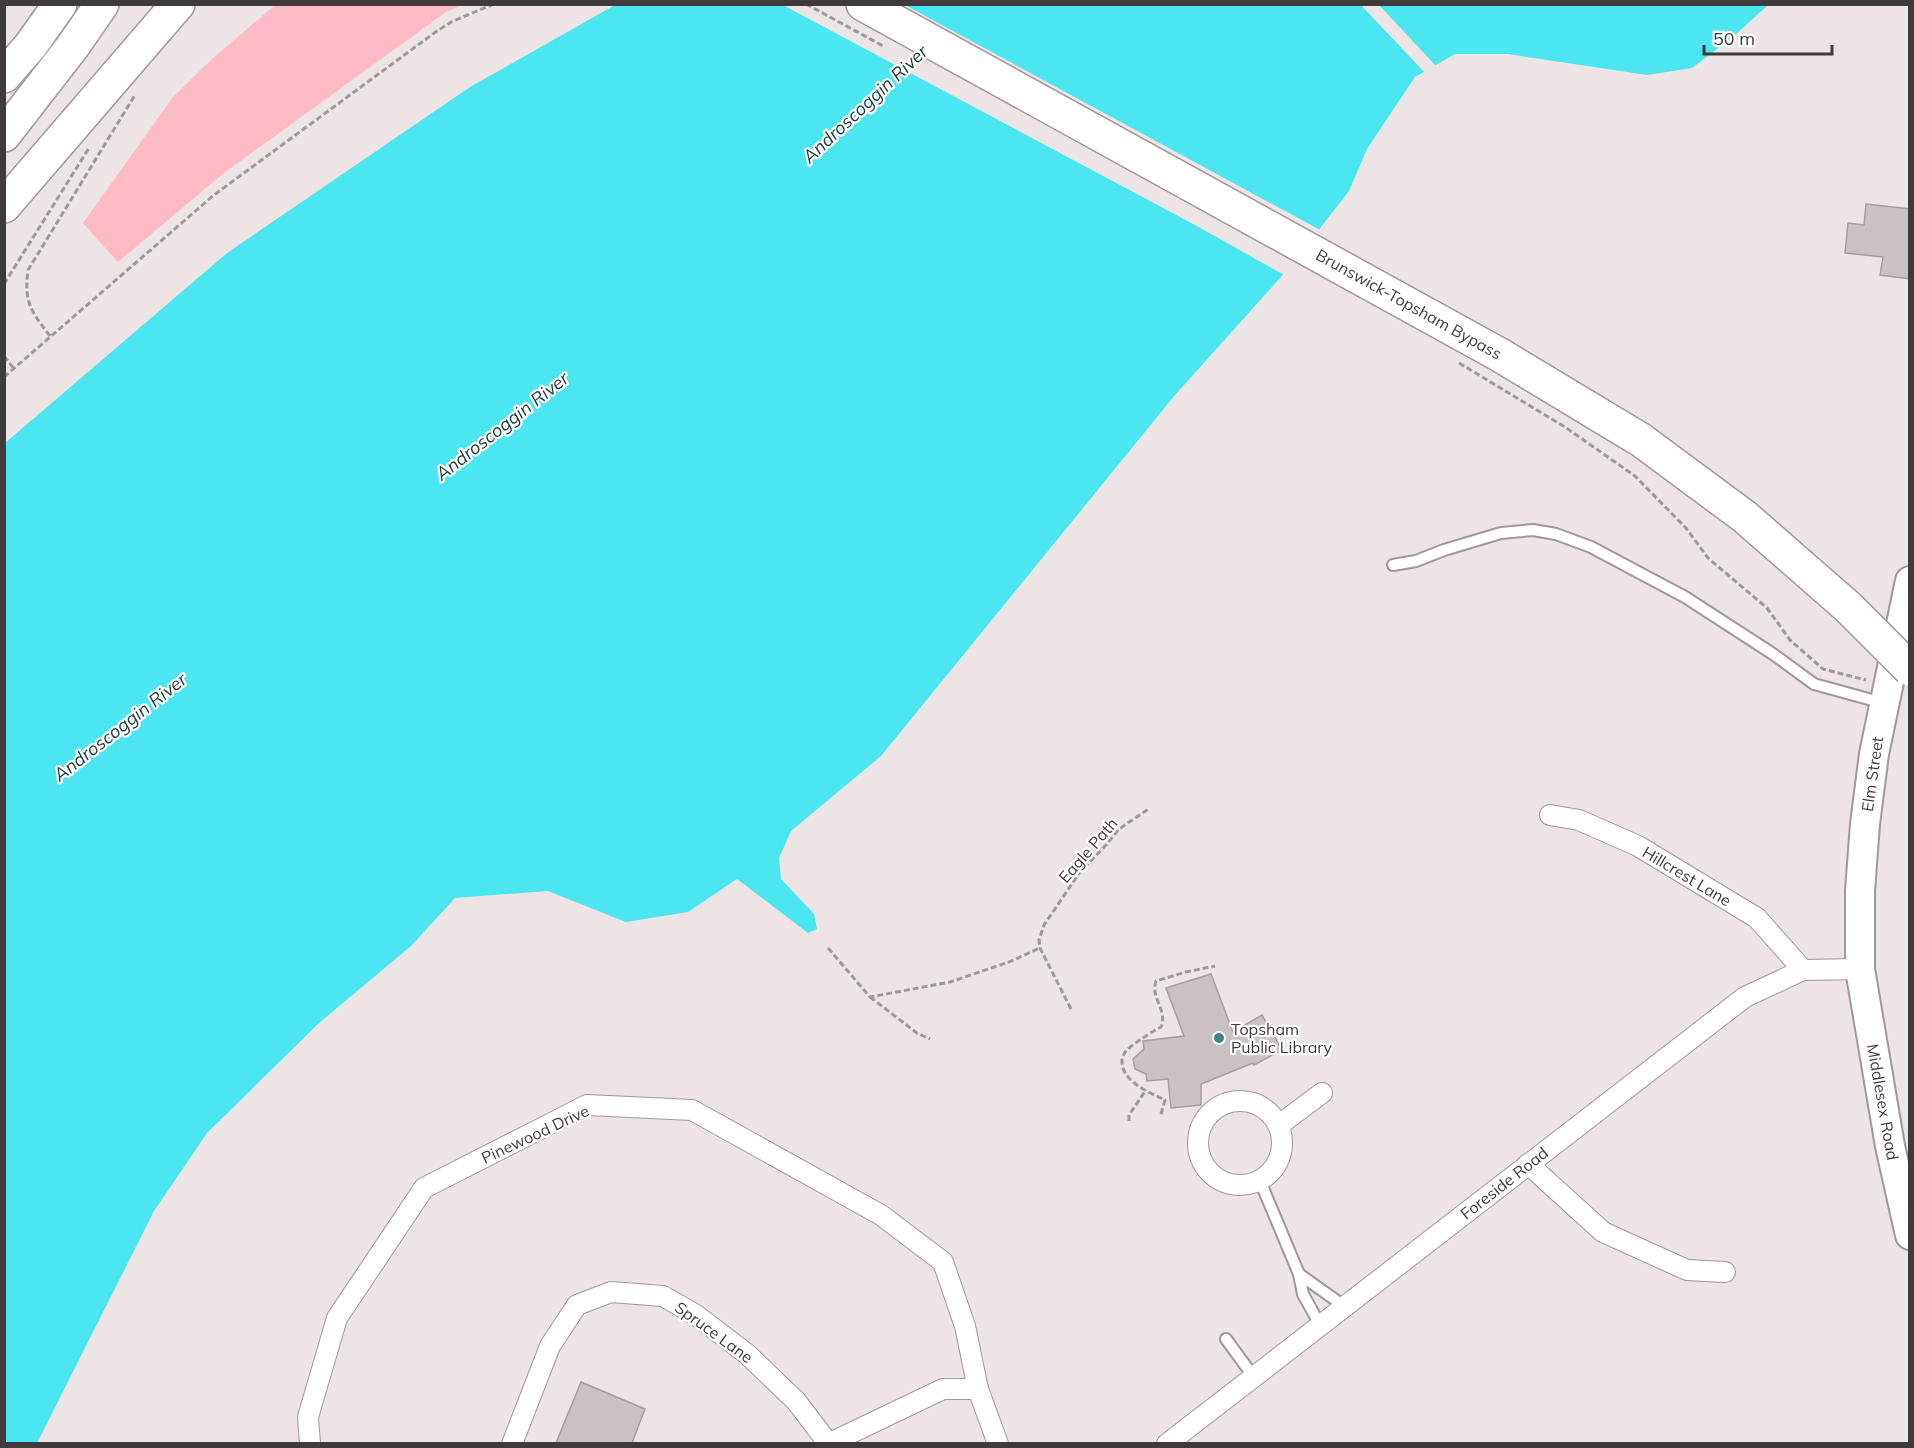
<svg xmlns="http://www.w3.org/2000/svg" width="1914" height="1448" viewBox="0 0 1914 1448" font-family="Mulish,sans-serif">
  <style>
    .green { fill: #ffbbc5 }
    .water { fill: #4ce6f0 }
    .pier { fill: #ede4e5 }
    .building { fill: #cac1c2; stroke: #a69e9f; stroke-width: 1.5 }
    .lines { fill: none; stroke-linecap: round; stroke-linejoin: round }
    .service-casing { stroke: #a09899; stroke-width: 14 }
    .minor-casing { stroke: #a09899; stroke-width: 22 }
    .secondary-casing { stroke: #a09899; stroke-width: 32 }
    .trunk-casing { stroke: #a09899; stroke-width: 36 }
    .motorway-casing { stroke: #a09899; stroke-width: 36 }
    .path { stroke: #a0999a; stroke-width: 3; stroke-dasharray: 6 3; stroke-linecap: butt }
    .service { stroke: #fff; stroke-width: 10 }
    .minor { stroke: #fff; stroke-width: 20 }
    .secondary { stroke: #fff; stroke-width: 28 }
    .trunk { stroke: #fff; stroke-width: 33 }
    .motorway { stroke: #fff; stroke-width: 33 }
    .trunk-bridge-casing { stroke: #a09899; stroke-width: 36; stroke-linecap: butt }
    .trunk-bridge { stroke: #fff; stroke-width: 33 }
    .poi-dot { fill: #3b8388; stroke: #fff; stroke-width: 2 }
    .labels { text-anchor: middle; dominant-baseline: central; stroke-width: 4.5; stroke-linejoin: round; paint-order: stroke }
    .street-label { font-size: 16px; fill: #3f3b3c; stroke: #fff }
    .poi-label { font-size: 16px; fill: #3f3b3c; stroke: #fff; text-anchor: start }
    .water-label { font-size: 18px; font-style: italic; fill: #1d3638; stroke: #fff }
  </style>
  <rect width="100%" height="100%" fill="#ede4e5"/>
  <!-- green -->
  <path class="green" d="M275,5H462L446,12L224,173L118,262L83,223L173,97L213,58Z"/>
  <!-- water -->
  <path class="water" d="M615,5H1768L1734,36L1692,68L1647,75L1508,54H1455L1415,77L1367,149L1349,191L1289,268L1175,395L881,756L791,831L779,858L781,879L814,914L817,929L808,933L737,879L688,912L626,922L548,891L455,898L411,946L319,1023L207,1133L154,1211L37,1443L5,1444V443L227,253L470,87Z"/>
  <!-- pier -->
  <g class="pier">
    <path d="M783,5H905L1322,231L1286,276L1195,225Z"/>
    <path d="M1361,5H1379L1437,67L1426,74Z"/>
  </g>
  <!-- building -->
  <g class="building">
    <path d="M1866,204L1910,209V279L1880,275L1883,257L1845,253L1848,223L1864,225Z"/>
    <path d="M1211,974L1233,1032L1262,1015L1282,1050L1254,1065L1253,1063L1201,1084V1105L1171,1108L1168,1079L1147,1081L1146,1074L1135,1069L1133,1059L1144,1049L1143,1041L1184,1036L1166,988Z"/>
    <path d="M581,1382L645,1409L632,1443H556Z"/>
  </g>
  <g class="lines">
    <defs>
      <g id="service">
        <path d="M1393,565L1416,561L1444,550L1501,533L1533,530L1556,534L1591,547L1685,597L1773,654L1814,684L1883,703"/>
        <path d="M1260,1181L1299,1274L1303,1294L1320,1325"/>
        <path d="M1299,1274L1344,1306"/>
        <path d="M1226,1339L1253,1376"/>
      </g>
      <g id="minor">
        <path d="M1550,815L1579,820L1638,846L1757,918L1803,970"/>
        <circle cx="1240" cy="1143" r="42"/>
        <path d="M1279,1125L1322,1093"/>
        <path d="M1528,1164L1603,1232L1687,1270L1725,1272"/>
        <path d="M310,1444L308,1417L337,1318L424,1188L587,1105L692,1110L881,1215L943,1262L965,1326L978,1389L998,1444"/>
        <path d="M512,1444L550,1346L577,1305L611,1292L663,1296L696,1315L747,1354L796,1401L828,1443"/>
        <path d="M828,1444L943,1389H978"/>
        <path d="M1167,1444L1745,997L1803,970L1860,969"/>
      </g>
      <path id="secondary" d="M1910,581L1874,754L1865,824L1860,891V969L1890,1146L1910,1235"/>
      <path id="trunk" d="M863,4L1500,355L1641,440L1745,517L1848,607"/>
      <g id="motorway">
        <path d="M4,76L31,45L60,4"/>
        <path d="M4,135L73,46L102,4"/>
        <path d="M4,206L178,4"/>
      </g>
    </defs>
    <!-- service casing -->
    <use href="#service" class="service-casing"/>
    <!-- minor casing -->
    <use href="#minor" class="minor-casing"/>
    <!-- secondary casing -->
    <use href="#secondary" class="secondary-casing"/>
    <!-- trunk casing -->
    <use href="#trunk" class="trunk-casing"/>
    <!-- motorway casing -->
    <use href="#motorway" class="motorway-casing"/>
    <!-- path -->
    <g class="path">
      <path d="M806,4L885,47"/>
      <path d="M4,284L89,148"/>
      <path d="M50,336C30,310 24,302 28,270L135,95"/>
      <path d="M4,356L14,369"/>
      <path d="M1459,363L1565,427L1635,476L1686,528L1708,558L1767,608L1790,640L1823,669L1866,680"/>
      <path d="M4,377L214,195L437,31L453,21L494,4"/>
      <path d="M828,948L870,997L950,982L1009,962L1040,948"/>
      <path d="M870,997L917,1033L930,1039"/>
      <path d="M1071,1009L1040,948L1039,940L1044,925L1080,872L1107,844L1119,829L1150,808"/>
      <path d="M1161,1114L1165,1100C1148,1092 1121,1081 1122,1060C1123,1055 1125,1051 1129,1048C1139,1040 1150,1033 1161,1027C1168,1010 1150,998 1156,981L1186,972L1215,966"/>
      <path d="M1129,1121V1115L1146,1090"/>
    </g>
    <!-- service -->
    <use href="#service" class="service"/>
    <!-- minor -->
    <use href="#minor" class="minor"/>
    <!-- secondary -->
    <use href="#secondary" class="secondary"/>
    <!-- trunk -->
    <use href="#trunk" class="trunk"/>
    <!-- motorway -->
    <use href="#motorway" class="motorway"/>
    <defs>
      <path id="trunk-bridge" d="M1848,607L1910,669"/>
    </defs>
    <!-- trunk-bridge casing -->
    <use href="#trunk-bridge" class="trunk-bridge-casing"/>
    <!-- trunk-bridge -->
    <use href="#trunk-bridge" class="trunk-bridge"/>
  </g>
  <!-- markers -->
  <circle class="poi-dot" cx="1219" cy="1038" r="6"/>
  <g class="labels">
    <!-- street labels -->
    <g class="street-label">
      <text transform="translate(1409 304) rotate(29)">Brunswick-Topsham Bypass</text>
      <text transform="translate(1872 774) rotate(-82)">Elm Street</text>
      <text transform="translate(1088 850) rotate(-49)">Eagle Path</text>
      <text transform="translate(1687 876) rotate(31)">Hillcrest Lane</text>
      <text transform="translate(1883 1102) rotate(80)">Middlesex Road</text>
      <text transform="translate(535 1134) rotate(-25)">Pinewood Drive</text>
      <text transform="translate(1504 1183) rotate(-38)">Foreside Road</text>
      <text transform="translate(714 1332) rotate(36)">Spruce Lane</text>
    </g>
    <!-- poi labels -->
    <g class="poi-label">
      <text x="1231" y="1029">Topsham<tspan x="1231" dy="18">Public Library</tspan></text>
    </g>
    <!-- water labels -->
    <g class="water-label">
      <text transform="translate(865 104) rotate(-43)">Androscoggin River</text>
      <text transform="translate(502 426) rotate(-38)">Androscoggin River</text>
      <text transform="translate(120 727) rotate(-38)">Androscoggin River</text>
    </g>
  </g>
  <!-- border -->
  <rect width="1914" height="1448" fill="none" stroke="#3f3b3c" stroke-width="12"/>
  <!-- scale -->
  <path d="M1704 45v9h128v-9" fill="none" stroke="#3f3b3c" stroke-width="3"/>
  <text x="1713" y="45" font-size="18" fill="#3f3b3c" stroke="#ffffff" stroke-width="4.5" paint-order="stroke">50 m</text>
</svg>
